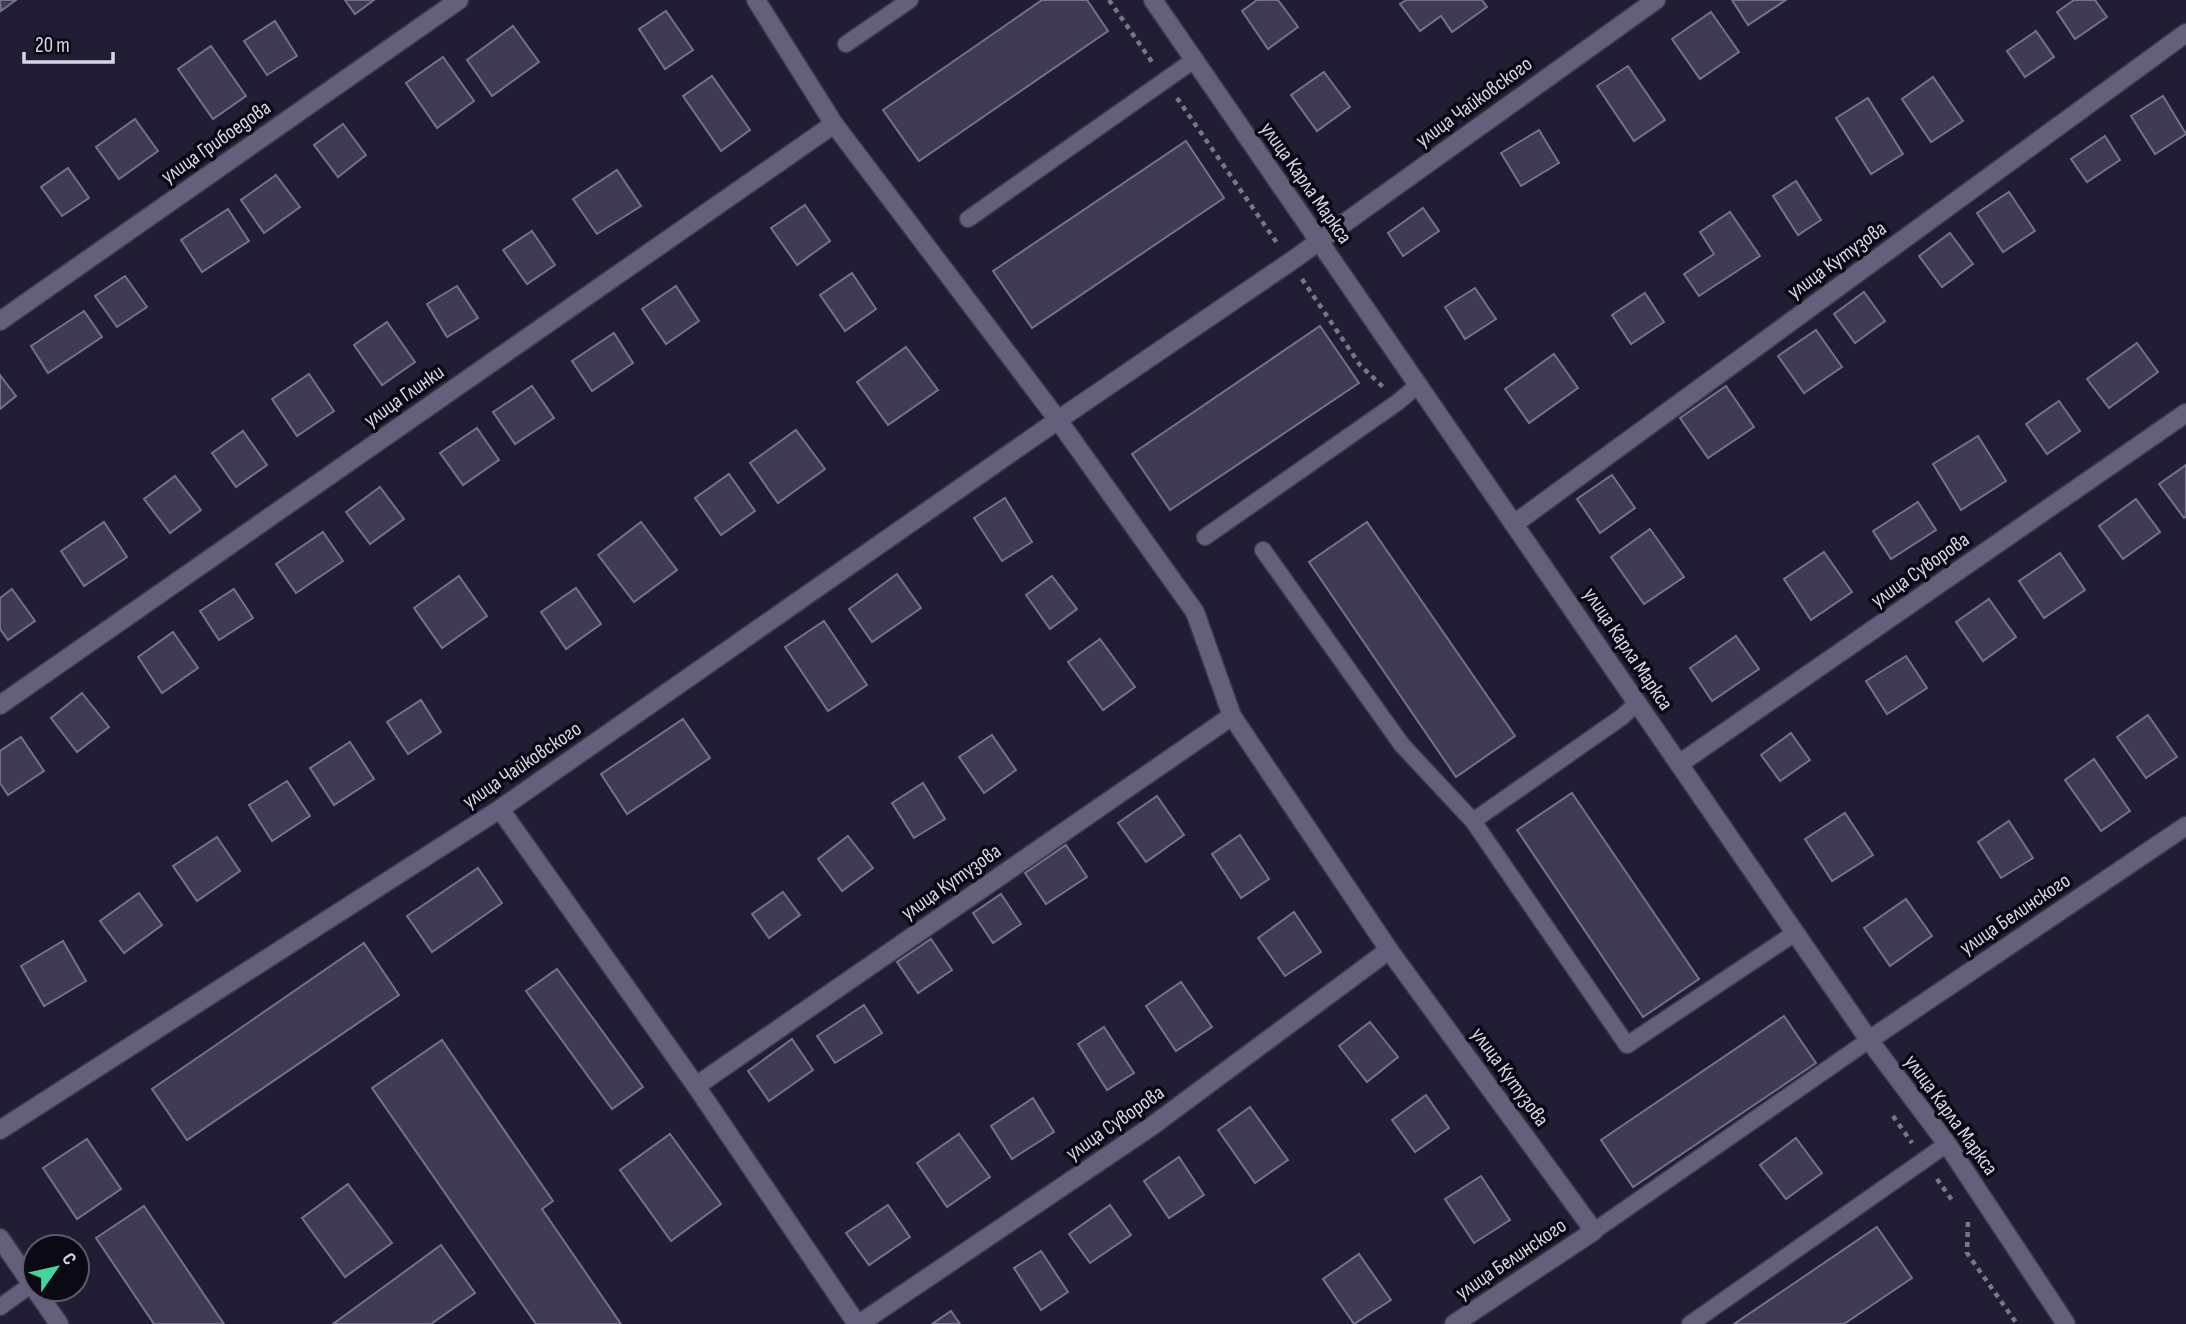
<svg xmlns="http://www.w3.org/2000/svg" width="2186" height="1324" viewBox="0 0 2186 1324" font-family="'Sofia Sans Condensed',sans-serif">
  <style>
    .building { fill: #403a55; stroke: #76708d; stroke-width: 2 }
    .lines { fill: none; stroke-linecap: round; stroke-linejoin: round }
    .lane-casing { stroke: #3d384c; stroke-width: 19 }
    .street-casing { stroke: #3d384c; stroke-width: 21 }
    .secondary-casing { stroke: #3d384c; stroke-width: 21 }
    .path { stroke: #79768a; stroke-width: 4.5; stroke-dasharray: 5 5; stroke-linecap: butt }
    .lane { stroke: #645f7b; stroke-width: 16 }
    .street { stroke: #645f7b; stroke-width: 18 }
    .secondary { stroke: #645f7b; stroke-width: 18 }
    .labels { text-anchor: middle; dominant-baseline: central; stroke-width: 7; stroke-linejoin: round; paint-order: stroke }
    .street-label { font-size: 21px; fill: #d8d6e6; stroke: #0b0913 }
  </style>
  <rect width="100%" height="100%" fill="#221d35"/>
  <!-- building -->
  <g class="building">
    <path d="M0,0H16L1,11Z"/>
    <path d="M345,0H374L355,14Z"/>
    <path d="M1042,0H1087L1108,31L919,161L883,110Z"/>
    <path d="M1257,0H1278L1298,27L1268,49L1242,11Z"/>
    <path d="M1406,0H1482L1487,7L1452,32L1441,16L1420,31L1400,4Z"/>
    <path d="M1732,0H1786L1748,25Z"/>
    <path d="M2074,0H2095L2107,17L2075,39L2057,12Z"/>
    <path d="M666,11L693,50L665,69L639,29Z"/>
    <path d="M1711,12L1739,52L1700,79L1672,39Z"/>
    <path d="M275,21L297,56L267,75L244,41Z"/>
    <path d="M513,26L539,62L492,96L467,60Z"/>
    <path d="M2036,31L2054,57L2025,77L2007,51Z"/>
    <path d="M211,46L246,96L213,119L178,69Z"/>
    <path d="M443,57L474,101L437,128L406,83Z"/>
    <path d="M1628,66L1665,120L1634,141L1597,86Z"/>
    <path d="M1324,72L1350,107L1317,131L1291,95Z"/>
    <path d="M712,76L750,130L721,151L683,96Z"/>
    <path d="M1933,77L1963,121L1931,142L1902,99Z"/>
    <path d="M2163,96L2186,134L2155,154L2131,116Z"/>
    <path d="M1868,98L1903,154L1871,174L1836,118Z"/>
    <path d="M135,119L158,151L119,179L96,147Z"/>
    <path d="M343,124L366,155L338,177L314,145Z"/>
    <path d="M1539,130L1559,163L1521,186L1501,153Z"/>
    <path d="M2105,136L2120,160L2087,182L2071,159Z"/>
    <path d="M1186,141L1224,198L1032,328L993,271Z"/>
    <path d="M68,168L89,198L62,216L41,187Z"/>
    <path d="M617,170L641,206L597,234L573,199Z"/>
    <path d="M276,175L300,207L264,233L241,200Z"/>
    <path d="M1796,181L1821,220L1798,235L1773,196Z"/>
    <path d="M2009,192L2035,231L2003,252L1977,213Z"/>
    <path d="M805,205L830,241L797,265L771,228Z"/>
    <path d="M1423,208L1439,231L1403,256L1388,233Z"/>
    <path d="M228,209L249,241L202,272L181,240Z"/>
    <path d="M1730,212L1760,256L1699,296L1684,274L1714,254L1700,232Z"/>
    <path d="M532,231L555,265L527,284L503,250Z"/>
    <path d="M1950,233L1973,264L1942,287L1919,256Z"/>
    <path d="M852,273L876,309L845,331L820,295Z"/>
    <path d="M125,276L147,307L117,327L95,296Z"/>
    <path d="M457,286L478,318L447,337L427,304Z"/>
    <path d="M676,286L699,321L666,344L642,309Z"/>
    <path d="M1475,288L1496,319L1465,339L1445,307Z"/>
    <path d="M1864,292L1885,321L1855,343L1834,314Z"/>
    <path d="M1645,293L1664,322L1631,344L1612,315Z"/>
    <path d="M84,311L102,337L48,373L31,346Z"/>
    <path d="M387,322L415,362L382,385L354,345Z"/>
    <path d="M1320,326L1359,383L1170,510L1132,454Z"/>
    <path d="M1816,330L1842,367L1804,393L1778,356Z"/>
    <path d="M614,333L633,363L592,391L572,361Z"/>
    <path d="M2137,343L2158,372L2109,408L2087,379Z"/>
    <path d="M906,347L938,390L888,425L857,382Z"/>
    <path d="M1554,354L1578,388L1529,423L1505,389Z"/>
    <path d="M309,374L334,411L297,436L272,399Z"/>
    <path d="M0,375L16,396L0,409Z"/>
    <path d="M532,386L554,418L515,444L493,412Z"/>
    <path d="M1726,386L1754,427L1708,458L1680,418Z"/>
    <path d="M2059,401L2080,431L2047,454L2026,424Z"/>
    <path d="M477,428L499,460L463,485L440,453Z"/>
    <path d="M796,430L825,469L778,503L750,463Z"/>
    <path d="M243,431L267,465L236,487L212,453Z"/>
    <path d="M1978,436L2006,481L1961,510L1933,464Z"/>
    <path d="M2186,465V516L2184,518L2159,484Z"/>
    <path d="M729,474L755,511L721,535L695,498Z"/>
    <path d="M1612,475L1635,508L1600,533L1577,499Z"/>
    <path d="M175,476L201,510L170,533L144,499Z"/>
    <path d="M380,487L404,519L370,544L346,512Z"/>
    <path d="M1005,498L1032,542L1002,561L974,518Z"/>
    <path d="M2136,499L2160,532L2123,559L2099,526Z"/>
    <path d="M1918,502L1936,530L1891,559L1873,531Z"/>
    <path d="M104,522L127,557L84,586L61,551Z"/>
    <path d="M641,522L677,570L634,602L598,555Z"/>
    <path d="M1367,522L1515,736L1456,777L1309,562Z"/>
    <path d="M1650,529L1684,577L1644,604L1611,557Z"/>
    <path d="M323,532L343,561L296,593L276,564Z"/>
    <path d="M1824,552L1852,592L1811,620L1784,579Z"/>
    <path d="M2060,553L2085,590L2044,618L2019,581Z"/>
    <path d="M897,574L921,608L872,642L849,609Z"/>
    <path d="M459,576L487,616L442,648L414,608Z"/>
    <path d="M1052,576L1077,609L1050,629L1026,595Z"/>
    <path d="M576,588L601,624L566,649L541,612Z"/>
    <path d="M12,589L35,621L8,640L0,629V598Z"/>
    <path d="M234,589L253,618L219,640L200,611Z"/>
    <path d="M1989,599L2016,637L1983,661L1956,622Z"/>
    <path d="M824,621L867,685L828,711L785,647Z"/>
    <path d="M173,632L198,668L162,693L138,657Z"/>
    <path d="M1736,636L1759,669L1712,701L1690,668Z"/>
    <path d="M1100,639L1135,687L1103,710L1068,662Z"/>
    <path d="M1906,656L1927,688L1887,714L1866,681Z"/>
    <path d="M82,693L109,727L77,752L51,718Z"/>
    <path d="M421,700L441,732L408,754L387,722Z"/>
    <path d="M2148,715L2177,757L2146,778L2117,737Z"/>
    <path d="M683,719L710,758L627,814L601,774Z"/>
    <path d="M1791,733L1810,760L1780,781L1761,755Z"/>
    <path d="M992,735L1016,770L984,793L959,757Z"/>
    <path d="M21,737L44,771L8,795L0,783V751Z"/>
    <path d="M350,742L374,779L334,805L310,768Z"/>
    <path d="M2094,759L2130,811L2101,831L2065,780Z"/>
    <path d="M287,781L310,816L272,841L249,805Z"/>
    <path d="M923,783L945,819L914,838L892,803Z"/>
    <path d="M1572,793L1699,979L1643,1017L1517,830Z"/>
    <path d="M1157,796L1184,835L1146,862L1118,823Z"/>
    <path d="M1845,813L1873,855L1832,881L1805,839Z"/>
    <path d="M2009,821L2033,858L2001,878L1978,842Z"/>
    <path d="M1240,835L1269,879L1241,898L1212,854Z"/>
    <path d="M848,836L873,868L842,891L818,859Z"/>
    <path d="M217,837L240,871L197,901L173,866Z"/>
    <path d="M1066,845L1087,877L1046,904L1025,873Z"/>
    <path d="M478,868L502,903L432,952L407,916Z"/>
    <path d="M783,892L800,915L769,938L752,914Z"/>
    <path d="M139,893L162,925L124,953L100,921Z"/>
    <path d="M1001,894L1021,924L993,943L973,913Z"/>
    <path d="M1906,899L1932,936L1890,966L1864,928Z"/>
    <path d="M1294,912L1321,952L1285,976L1258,938Z"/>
    <path d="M931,939L952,970L918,993L897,962Z"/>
    <path d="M63,941L86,981L44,1006L21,966Z"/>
    <path d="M364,943L399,995L187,1140L152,1089Z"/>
    <path d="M557,969L643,1087L612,1109L526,991Z"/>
    <path d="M1181,982L1212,1027L1176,1051L1146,1006Z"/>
    <path d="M864,1005L882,1033L835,1063L817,1036Z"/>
    <path d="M1784,1016L1816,1063L1633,1187L1601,1140Z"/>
    <path d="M1370,1022L1398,1057L1367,1082L1339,1046Z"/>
    <path d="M1104,1027L1134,1073L1107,1090L1078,1044Z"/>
    <path d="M792,1039L813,1070L769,1101L748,1071Z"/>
    <path d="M442,1040L553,1201L542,1209L621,1324H536L372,1088Z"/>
    <path d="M1426,1095L1449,1128L1415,1152L1392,1120Z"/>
    <path d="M1033,1098L1054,1132L1012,1159L991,1126Z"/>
    <path d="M1250,1107L1288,1160L1255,1183L1218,1130Z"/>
    <path d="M670,1134L721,1204L671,1241L620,1170Z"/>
    <path d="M959,1134L990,1177L947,1207L917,1163Z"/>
    <path d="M1796,1138L1822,1173L1786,1199L1760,1165Z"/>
    <path d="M87,1139L121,1189L77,1219L43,1168Z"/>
    <path d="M1179,1157L1204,1195L1169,1218L1144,1181Z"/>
    <path d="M1481,1176L1510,1220L1474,1243L1445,1199Z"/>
    <path d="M348,1184L392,1243L345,1277L302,1218Z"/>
    <path d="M888,1205L910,1237L869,1265L846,1233Z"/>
    <path d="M1110,1205L1131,1235L1090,1263L1069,1234Z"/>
    <path d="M144,1206L224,1324H154L96,1238Z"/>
    <path d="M1877,1227L1912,1278L1844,1324H1734Z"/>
    <path d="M441,1245L475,1293L431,1324H333Z"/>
    <path d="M1041,1251L1068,1292L1041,1310L1014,1268Z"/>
    <path d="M1359,1254L1391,1300L1354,1324L1323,1279Z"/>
    <path d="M951,1311L960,1324H932Z"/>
  </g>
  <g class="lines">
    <defs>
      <g id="lane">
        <path d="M846,44L910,0"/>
        <path d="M968,219L1194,60"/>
        <path d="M1205,537L1398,402L1418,385"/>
        <path d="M1263,550L1402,745L1473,821"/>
        <path d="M1637,703L1622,717L1473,821L1627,1045L1795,933"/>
        <path d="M1594,1231L1869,1040"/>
        <path d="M0,1307L32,1284"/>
        <path d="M1690,1324L1947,1144"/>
      </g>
      <g id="street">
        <path d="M756,0L834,124L1058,420L1195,612L1232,716L1389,950L1594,1231L1454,1324"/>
        <path d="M1153,0L1869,1040L1947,1144L2066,1324"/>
        <path d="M0,321L459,0"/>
        <path d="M1514,524L2186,33"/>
        <path d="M0,705L834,124"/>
        <path d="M1679,764L2186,413"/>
        <path d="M500,809L696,1086L857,1324"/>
        <path d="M1869,1040L2186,826"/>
        <path d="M696,1086L1232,716"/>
        <path d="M0,1130L500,809L1058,420L1290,262L1656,0"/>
        <path d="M859,1324L1152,1126L1389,950"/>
      </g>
      <g id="secondary">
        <path d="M0,1238L35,1289"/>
        <path d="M35,1289L59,1324"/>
      </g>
    </defs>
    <!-- lane casing -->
    <use href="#lane" class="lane-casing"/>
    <!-- street casing -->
    <use href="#street" class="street-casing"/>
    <!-- secondary casing -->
    <use href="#secondary" class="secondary-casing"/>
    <!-- path -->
    <g class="path">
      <path d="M1109,0L1152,62"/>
      <path d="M1177,98L1277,243"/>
      <path d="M1302,279L1360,365L1383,387"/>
      <path d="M1893,1116L1912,1143"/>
      <path d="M1937,1179L1954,1203"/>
      <path d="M1968,1222L1967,1253L2017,1324"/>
    </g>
    <!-- lane -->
    <use href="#lane" class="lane"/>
    <!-- street -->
    <use href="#street" class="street"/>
    <!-- secondary -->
    <use href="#secondary" class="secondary"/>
  </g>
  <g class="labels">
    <!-- street labels -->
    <g class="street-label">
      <text transform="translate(1474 102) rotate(-36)">улица Чайковского</text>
      <text transform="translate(216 142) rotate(-35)">улица Грибоедова</text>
      <text transform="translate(1306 183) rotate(55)">улица Карла Маркса</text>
      <text transform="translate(1837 260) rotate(-36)">улица Кутузова</text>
      <text transform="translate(404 396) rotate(-35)">улица Глинки</text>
      <text transform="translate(1920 570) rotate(-35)">улица Суворова</text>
      <text transform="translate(1628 649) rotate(56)">улица Карла Маркса</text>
      <text transform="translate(522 765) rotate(-34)">улица Чайковского</text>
      <text transform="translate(951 882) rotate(-35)">улица Кутузова</text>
      <text transform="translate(2015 914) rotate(-34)">улица Белинского</text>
      <text transform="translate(1510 1077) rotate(54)">улица Кутузова</text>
      <text transform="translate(1951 1115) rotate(54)">улица Карла Маркса</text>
      <text transform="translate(1115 1123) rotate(-35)">улица Суворова</text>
      <text transform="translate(1511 1259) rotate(-34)">улица Белинского</text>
    </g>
  </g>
  <!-- north arrow -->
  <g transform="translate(56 1268) rotate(56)"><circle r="33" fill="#0b0913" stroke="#5d5b67" stroke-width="2"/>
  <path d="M0-5L12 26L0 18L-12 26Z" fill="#49d49c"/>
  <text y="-10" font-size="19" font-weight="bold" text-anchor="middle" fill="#d8d6e6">С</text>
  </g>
  <!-- scale -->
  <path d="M24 52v10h89v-10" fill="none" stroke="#d8d6e6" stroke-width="3.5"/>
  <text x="35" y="52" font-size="21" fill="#d8d6e6" stroke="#0b0913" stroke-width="5" paint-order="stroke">20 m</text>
</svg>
